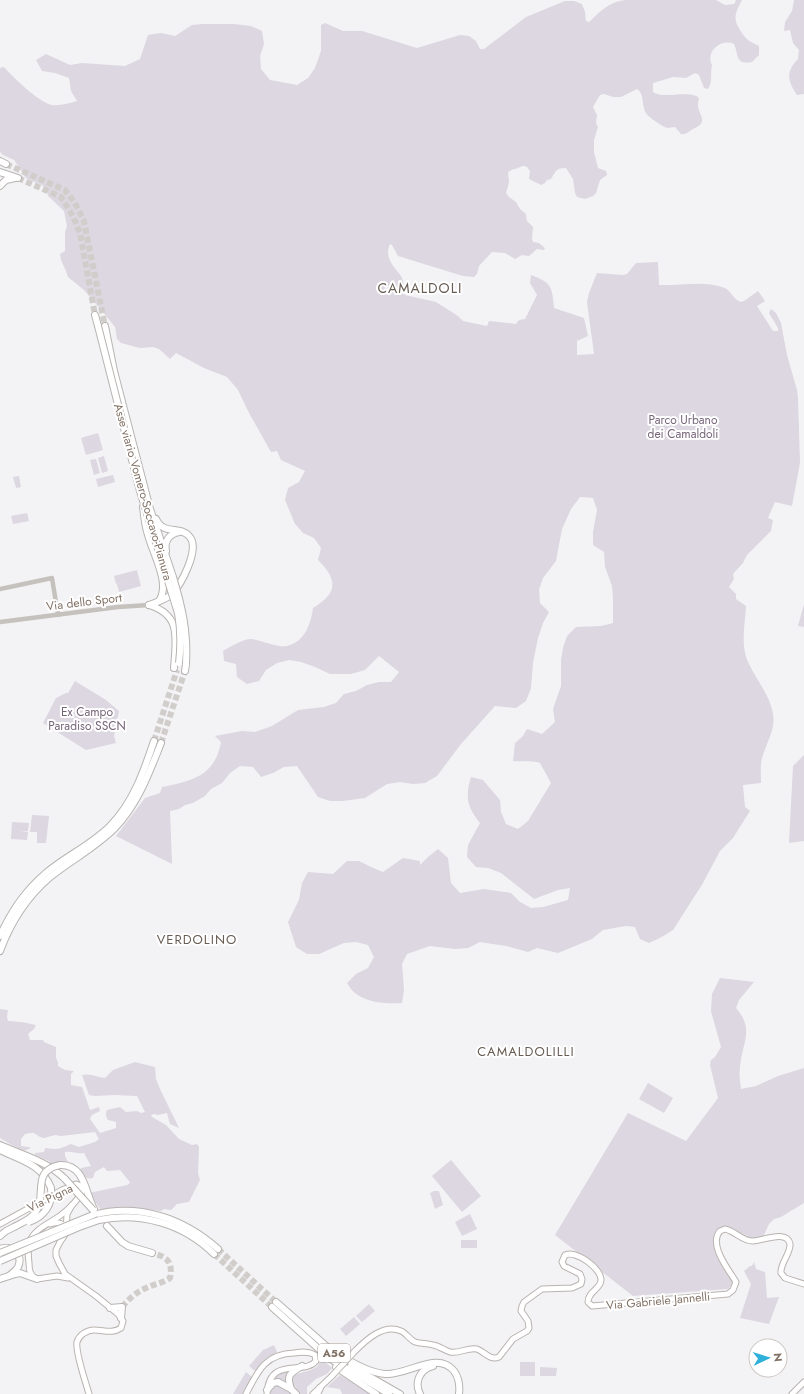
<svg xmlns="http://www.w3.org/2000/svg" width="804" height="1394" viewBox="0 0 804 1394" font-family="Jost,sans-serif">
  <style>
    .green { fill: #dcd7e0 }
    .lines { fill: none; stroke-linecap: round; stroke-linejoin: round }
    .trunk-tunnel { stroke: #d1cdcb; stroke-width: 6; stroke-dasharray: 6 3; stroke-linecap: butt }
    .motorway-tunnel { stroke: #d1cdcb; stroke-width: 6; stroke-dasharray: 6 3; stroke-linecap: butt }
    .secondary-casing { stroke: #bab4b0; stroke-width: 7 }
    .trunk-casing { stroke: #b8b4b1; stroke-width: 8 }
    .motorway-casing { stroke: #b8b4b1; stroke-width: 8 }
    .tertiary { stroke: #c5c1bd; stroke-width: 4.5 }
    .secondary { stroke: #fff; stroke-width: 5 }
    .trunk { stroke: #fff; stroke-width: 6 }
    .motorway { stroke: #fff; stroke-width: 6 }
    .secondary-bridge-casing { stroke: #bab4b0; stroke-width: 7; stroke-linecap: butt }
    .trunk-bridge-casing { stroke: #b8b4b1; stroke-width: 8; stroke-linecap: butt }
    .motorway-bridge-casing { stroke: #b8b4b1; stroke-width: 8; stroke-linecap: butt }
    .secondary-bridge { stroke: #fff; stroke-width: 5 }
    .trunk-bridge { stroke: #fff; stroke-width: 6 }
    .motorway-bridge { stroke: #fff; stroke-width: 6 }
    .labels { text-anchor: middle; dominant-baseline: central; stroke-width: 4; stroke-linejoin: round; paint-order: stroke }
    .shield { fill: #fff; stroke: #a89d95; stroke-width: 1 }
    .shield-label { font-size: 11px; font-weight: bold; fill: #837367 }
    .park-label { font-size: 12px; fill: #76657a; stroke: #fff }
    .street-label { font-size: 12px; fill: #837367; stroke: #fff }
    .neighbourhood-label { font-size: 13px; letter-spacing: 1px; fill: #685d54; stroke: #fff }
    .quarter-label { font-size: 14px; letter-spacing: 1px; fill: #685d54; stroke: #fff }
  </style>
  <rect width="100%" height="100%" fill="#f3f3f6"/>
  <!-- green -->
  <g class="green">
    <path d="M626,0H716L725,5L734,4L736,1L735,0H742C736,12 732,18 740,30C746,40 749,41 759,46V55L752,62C735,65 739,55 734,44C721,38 705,52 712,65C710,74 713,82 708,89L704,88L699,75L695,73L686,78L673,77L653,83V92C663,99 682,91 697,96L699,99C693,112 713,121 693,129C688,132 686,135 681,134L675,127L667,128C662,126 648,117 646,113C641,105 645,94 637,89L621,97H613L604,94L600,95L593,107L597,115L596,123L598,127L594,140V152L598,168L606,171L607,175L600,180L596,193L593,196L585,199L577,197L575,193L573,179L566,168C556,168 556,171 551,179L547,180L545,183L541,185L529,179L530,171L527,167C523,165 522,166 518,168C508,171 507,170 509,180C509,184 507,189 506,193L509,197L516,202L520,209L526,214L527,221L533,227L532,239L533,242L539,243L545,248L544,250L537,249L529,256L522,255L515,259L505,253L492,252L479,266L477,274L474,277L463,276L398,256L392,245L390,244C384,258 393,265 401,276C404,281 404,289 405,295L436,302L458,316L463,321L487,326L489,321L516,324L519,320L525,319L537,295L530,283L531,275C552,283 552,286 554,308L584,318L588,336L577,341V355L594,354L587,302L589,293L597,273L623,275L627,274L636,263L658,262L659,285C681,286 703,280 725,288C731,291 734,300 741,302L744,301L758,291L765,301L757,306L773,331H778V328L769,313L771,309L776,313L781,323L787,355L797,390L798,398L800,463L792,506L775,502L768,518L773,520L771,531L747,555L743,563L733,574L734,579L729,587L736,594V599L746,606C745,625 740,647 749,664C757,681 770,695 773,714C776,728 766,744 762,758C760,766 761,775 761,783L743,785L745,807L750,811L733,838L720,851L703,883L673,930L660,938L649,943L640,939L635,927L626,926L603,930L592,939L558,953L537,948L528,952L506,946L480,942L468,948L455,949L430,946L407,954L402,964L404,990L402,1003C387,1004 367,1003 355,993C352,991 349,986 347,983L356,974L368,968L374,957L368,945L356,942L344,943L319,954H307L296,947L288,922L299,900L302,883L308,872L333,874L347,861H359L371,867L383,872L403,858L420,861V865L428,857L438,849L448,858L451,883L460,893L484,889L511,893L520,902L531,908L543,907L568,900L570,888L558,890L534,899L501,873L488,868L476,867L467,857L468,845L480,823C467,807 465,797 471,777L483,780L500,800L501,812L506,824L518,829L528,821L551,783L540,763C531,760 523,762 513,761L515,743L523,736L527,729L542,734L555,722L553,709L561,686V660L563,648L567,636L576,627L601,626L613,623V598L612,586L605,567L604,552L593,545V532L597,510L593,498L580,497L571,509L562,529L556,561L543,578L539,590L540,603L549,612L543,623L538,638L533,663L531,688L526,701L516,708L495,706L461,744L437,776L425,783L413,784L400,782L387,784L365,798L343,801H330L318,797L297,766L284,767L273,773L261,777L253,767L240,766L230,773L222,783L211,789L205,796L193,803L185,805L179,809L170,811L172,864L116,836L145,798L160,793L162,787C192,781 215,776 221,742L215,736L242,731L255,732L272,726L298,710L324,707L336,703L344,694L356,691L367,685L379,682H391L399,672L379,656L365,670L351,674H330L315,667L301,662L289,660L277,663L266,670L259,681L247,684L237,677L236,664L224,661L223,651C230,647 243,639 251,639C261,640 278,648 287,646C305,642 311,623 313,608C338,593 338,580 318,560L321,548L314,538L303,533L295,524L285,500L288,488L299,482L305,471L281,460L277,451L271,452L249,413L238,390L227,377L204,368L176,353L170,359L159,349L153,347L140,348L121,343L117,339L115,327L107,317L84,290L68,277L66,271L61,260L60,254L65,251V232L67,226L64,211L48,196L47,189L42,185L26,178L14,160L3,155L0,152V68L4,67C14,78 38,102 52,105C60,106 70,103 77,101L71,91L69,78L55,73L42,71L36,60L46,54L70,65L82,63L125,66L140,59L148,35L161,33L175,36L192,25L202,24H234L251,26L262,31L264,44L260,56L261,69L270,80L297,85L308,78L315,68L321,51V25L325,23L343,31H362L417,48L460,35L469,36L476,41L480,49H484L526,17L565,1H574L582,4L585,12L586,21L589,22C601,11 608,2 626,0Z"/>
    <path d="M794,0H804V94L797,95C788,81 785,72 798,59L799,50L793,43L790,30L784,31L785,22L792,11Z"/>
    <path d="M98,433L103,450L86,455L81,438Z"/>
    <path d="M104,456L108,471L102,473L98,458Z"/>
    <path d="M96,459L100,473L94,475L90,460Z"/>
    <path d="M113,475L115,482L98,487L96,479Z"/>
    <path d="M19,476L21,487L16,488L13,477Z"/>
    <path d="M27,513L29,521L13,524L11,516Z"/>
    <path d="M137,570L141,586L119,592L117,584L131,580L116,584L114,576Z"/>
    <path d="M804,604V627L798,626Z"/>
    <path d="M75,681L106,700L119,711L114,736L116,743L86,750L43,723L56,698L66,693H68Z"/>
    <path d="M804,755V841L789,843L793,766Z"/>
    <path d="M32,815L49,816L46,843H37V832H30Z"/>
    <path d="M12,822L29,823L28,831H21L28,832L27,840L11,839Z"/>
    <path d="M720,978L754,982L739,1000L736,1008C755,1030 742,1042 740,1067C739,1074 740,1082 741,1089L756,1086L778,1076L804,1068V1203L781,1217L774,1219L769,1224L763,1237L753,1238L727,1227L718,1229C708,1248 723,1265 733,1280L732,1285L728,1289L633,1296L555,1235L628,1113L686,1141L718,1098L710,1065L711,1060L715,1057L721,1047L711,1011L712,994Z"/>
    <path d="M0,1009L8,1010L7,1017L8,1021L22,1022L36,1025L34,1029L28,1034L30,1040H43L44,1042L56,1047V1058L58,1062V1066L65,1070L74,1071L71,1074V1085L82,1087L90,1110L99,1107L100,1111L92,1115L90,1119L100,1133L116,1128V1122L108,1120C106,1117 105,1113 107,1110L120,1107L126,1112L137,1111L141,1113L145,1112L137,1096L115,1095L95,1096L89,1095L82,1075C90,1073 97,1077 105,1078L113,1070L135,1062L155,1067L156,1079L160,1089L179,1128L170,1124L167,1113L158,1115L154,1114L151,1115L152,1117L166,1125L179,1139L192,1145L197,1144L199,1147L198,1173L200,1180L189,1202L177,1204L171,1210L164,1209L161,1211L129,1207L101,1210L89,1193L127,1185L130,1183L129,1181L120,1170L107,1171L104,1167L95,1172L93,1178C85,1180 84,1175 80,1170L81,1168L91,1166L84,1153C77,1154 72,1151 65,1152V1156L68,1162L52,1164L49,1161L35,1155V1153L44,1152L45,1148C48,1148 51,1149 55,1149C61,1149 65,1146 71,1144L79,1147L95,1142L99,1139L95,1132L61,1136L55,1135L44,1138L40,1137L34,1133H30L25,1134L21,1139V1146L29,1147L31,1148L24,1151L10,1144L0,1138Z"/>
    <path d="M648,1083L673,1098L664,1113L639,1099Z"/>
    <path d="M451,1160L481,1196L462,1212L432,1176Z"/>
    <path d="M434,1191H439L443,1205L435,1209L430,1193Z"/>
    <path d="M470,1214L477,1229L462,1236L455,1222Z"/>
    <rect x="461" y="1240" width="16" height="8"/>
    <path d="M754,1262L756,1269L765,1272L767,1298L779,1297L769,1324L740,1318L751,1284L744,1271L750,1266H752Z"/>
    <path d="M369,1304L375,1311L362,1322L356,1316Z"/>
    <path d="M354,1317L360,1324L346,1336L340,1329Z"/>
    <path d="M274,1345L277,1352L263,1361L256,1372L249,1366L263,1350Z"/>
    <path d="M321,1358L332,1368L327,1374L316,1379L307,1387V1394H300L292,1383L293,1375L311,1370L318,1366Z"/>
    <rect x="520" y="1362" width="15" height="14"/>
    <path d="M540,1367L557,1368L556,1376H540Z"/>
    <path d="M286,1370L288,1371L286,1381L274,1380V1377Z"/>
    <path d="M246,1372L252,1377L243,1394H233Z"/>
    <path d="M340,1375L371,1394H342L340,1389L327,1387Z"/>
    <path d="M281,1384L292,1394H270L271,1387Z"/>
  </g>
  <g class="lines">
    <!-- trunk-tunnel -->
    <g class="trunk-tunnel">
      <path d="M6,164L65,190L75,203L84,221L105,326"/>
      <path d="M18,178L61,197L73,216L80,233L95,315"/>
      <path d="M154,741L177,670"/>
      <path d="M161,743L185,671"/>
      <path d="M122,1307C129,1299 136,1292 146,1288C154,1284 163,1283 170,1278C173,1261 167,1257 152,1253"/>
    </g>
    <!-- motorway-tunnel -->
    <g class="motorway-tunnel">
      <path d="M218,1249L276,1302"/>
      <path d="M214,1254L272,1307"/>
    </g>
    <defs>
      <g id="secondary">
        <path d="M72,1205L67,1214L66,1233L60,1242L56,1250V1256L59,1263L65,1274L96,1296L118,1314L123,1321L121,1328C112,1334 104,1330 94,1330C87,1330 79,1335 77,1342C75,1352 86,1383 89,1394"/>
        <path d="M0,1224L62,1190L76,1184L81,1186L82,1192C77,1201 69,1209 61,1215C52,1222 36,1228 31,1239C27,1246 28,1255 29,1263C29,1270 30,1276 37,1279L57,1276L68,1278"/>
        <path d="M50,1224C56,1222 62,1222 66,1228"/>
        <path d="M355,1351C366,1340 384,1323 401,1331C406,1333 409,1339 415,1342C421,1344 427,1343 433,1345C439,1346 444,1350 450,1352C459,1354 468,1347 477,1349C485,1352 490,1361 499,1357L513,1339L527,1331L529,1328L528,1321L521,1311L522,1306L524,1302L542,1289L572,1288L581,1284L582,1279L580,1274L564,1266L562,1262L565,1255C576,1250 601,1268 601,1280C601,1289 588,1291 588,1302L592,1306L728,1294L733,1290L736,1282C729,1270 708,1245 720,1231L725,1229C735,1231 742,1241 753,1241C762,1241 787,1229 790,1244C791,1253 780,1263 781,1273L785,1278L804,1284"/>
        <path d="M246,1394C258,1371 265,1354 294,1353C301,1352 309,1351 315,1355L316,1361C304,1376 269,1355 267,1394"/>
        <path d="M313,1394L332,1376"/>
        <path d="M792,1394L804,1382"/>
      </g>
      <g id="trunk">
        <path d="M0,161L6,164"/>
        <path d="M0,172L18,178"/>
        <path d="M0,186L6,180L15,178"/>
        <path d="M95,315L98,326"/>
        <path d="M105,326L114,371L150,509L173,577"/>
        <path d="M143,507C144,516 145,526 148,535C153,554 171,584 159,601"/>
        <path d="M166,551C164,541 169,534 179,532"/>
        <path d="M149,605C157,602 164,600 171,595C181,585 201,548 189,536C179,525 164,536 156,519"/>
        <path d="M149,605C182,615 176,639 174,668"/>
        <path d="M185,671L186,664"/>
        <path d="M0,936C12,910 25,891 46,873C66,856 91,845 110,826C133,803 144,771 154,741"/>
        <path d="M0,951C10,924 27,897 49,878C71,860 94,849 115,828C138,804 149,773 161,743"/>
        <path d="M0,1145C22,1155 47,1161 65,1179"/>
        <path d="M0,1150C20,1160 42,1164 51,1188"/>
        <path d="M60,1165C85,1164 85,1193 94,1209"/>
        <path d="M107,1226L122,1242L128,1246L152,1253"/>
        <path d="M0,1236L6,1231L14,1227"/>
        <path d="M0,1249C11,1245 24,1254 18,1267C16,1271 12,1273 9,1276"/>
        <path d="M0,1279L15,1274L20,1273L37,1279"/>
        <path d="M110,1308L122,1307L121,1318"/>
      </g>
      <g id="motorway">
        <path d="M93,1215C139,1203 183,1218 218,1249"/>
        <path d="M99,1220C140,1211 184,1224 214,1254"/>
        <path d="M276,1302L334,1353"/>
        <path d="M272,1307L329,1358L389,1394"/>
        <path d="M331,1351C348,1359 365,1372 385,1374C407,1376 437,1350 454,1371C459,1378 460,1386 459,1394"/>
        <path d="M351,1366L400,1394"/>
        <path d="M336,1367L376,1394"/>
        <path d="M291,1389C286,1375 290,1373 302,1366"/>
        <path d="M267,1390L273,1383L278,1382L291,1389L296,1394"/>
        <path d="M317,1394L320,1388"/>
        <path d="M420,1394C414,1382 420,1369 433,1366"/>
      </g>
    </defs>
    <!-- secondary casing -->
    <use href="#secondary" class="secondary-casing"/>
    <!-- trunk casing -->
    <use href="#trunk" class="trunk-casing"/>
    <!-- motorway casing -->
    <use href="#motorway" class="motorway-casing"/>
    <!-- tertiary -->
    <g class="tertiary">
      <path d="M0,589L52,578L58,615"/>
      <path d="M0,622L118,607L149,605"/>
    </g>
    <!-- secondary -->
    <use href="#secondary" class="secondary"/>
    <!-- trunk -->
    <use href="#trunk" class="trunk"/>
    <!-- motorway -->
    <use href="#motorway" class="motorway"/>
    <defs>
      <path id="secondary-bridge" d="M332,1376L355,1351"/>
      <g id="trunk-bridge">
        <path d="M98,326L140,491L178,613C181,630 181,646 179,663"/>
        <path d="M173,577C182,607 188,632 186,664"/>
        <path d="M65,1179L93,1210"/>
        <path d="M29,1222C45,1216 53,1204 51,1188"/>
        <path d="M14,1227C21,1223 30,1220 35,1213C48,1196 30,1171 60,1165"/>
      </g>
      <g id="motorway-bridge">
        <path d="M0,1253L93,1215"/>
        <path d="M0,1261L79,1227L99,1220"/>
      </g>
    </defs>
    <!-- secondary-bridge casing -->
    <use href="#secondary-bridge" class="secondary-bridge-casing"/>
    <!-- trunk-bridge casing -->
    <use href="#trunk-bridge" class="trunk-bridge-casing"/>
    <!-- motorway-bridge casing -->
    <use href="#motorway-bridge" class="motorway-bridge-casing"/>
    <!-- secondary-bridge -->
    <use href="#secondary-bridge" class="secondary-bridge"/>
    <!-- trunk-bridge -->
    <use href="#trunk-bridge" class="trunk-bridge"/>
    <!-- motorway-bridge -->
    <use href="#motorway-bridge" class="motorway-bridge"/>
  </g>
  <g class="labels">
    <!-- shield labels -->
    <rect class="shield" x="318" y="1344" width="32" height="18" rx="3"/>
    <g class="shield-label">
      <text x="334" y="1353">A56</text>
    </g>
    <!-- park labels -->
    <g class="park-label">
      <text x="683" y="420">Parco Urbano<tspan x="683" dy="14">dei Camaldoli</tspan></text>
      <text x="87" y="712">Ex Campo<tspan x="87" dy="14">Paradiso SSCN</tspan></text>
    </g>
    <!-- street labels -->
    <g class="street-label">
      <text transform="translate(143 492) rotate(74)">Asse viario Vomero-Soccavo-Pianura</text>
      <text transform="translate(84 602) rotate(-7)">Via dello Sport</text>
      <text transform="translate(50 1198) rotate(-26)">Via Pigna</text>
      <text transform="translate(658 1301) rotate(-5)">Via Gabriele Jannelli</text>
    </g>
    <!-- neighbourhood labels -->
    <g class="neighbourhood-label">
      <text x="197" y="939">VERDOLINO</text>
      <text x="526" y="1051">CAMALDOLILLI</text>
    </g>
    <!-- quarter labels -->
    <g class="quarter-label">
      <text x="420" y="288">CAMALDOLI</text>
    </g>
  </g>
  <!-- north arrow -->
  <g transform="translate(768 1358) rotate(86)"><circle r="19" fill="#ffffff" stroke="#cdc7c2"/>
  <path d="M0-3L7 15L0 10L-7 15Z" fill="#2eb0db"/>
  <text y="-6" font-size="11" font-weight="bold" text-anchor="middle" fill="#837367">N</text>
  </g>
</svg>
